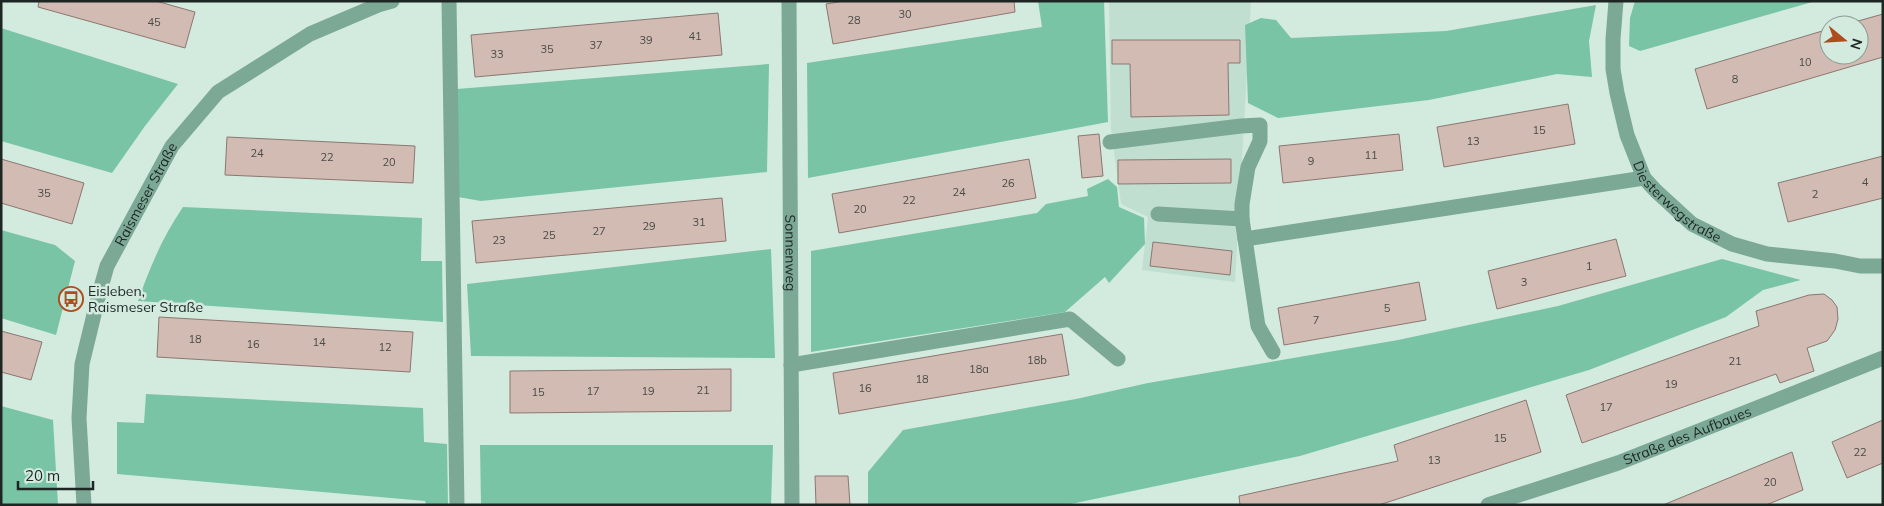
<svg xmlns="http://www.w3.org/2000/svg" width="1884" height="506" viewBox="0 0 1884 506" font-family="Mulish,sans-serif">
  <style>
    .built { fill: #c0dfd1 }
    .green { fill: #7ac4a6 }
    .building { fill: #d1bbb3; stroke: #8c776f }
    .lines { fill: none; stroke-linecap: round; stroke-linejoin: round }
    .minor { stroke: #7ba996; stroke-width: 15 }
    .labels { text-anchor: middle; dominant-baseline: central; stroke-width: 5; stroke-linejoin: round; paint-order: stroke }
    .number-label { font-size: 11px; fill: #4a4b46 }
    .street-label { font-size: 14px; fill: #1d2622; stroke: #d3eadf }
    .poi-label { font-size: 14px; fill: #1d2622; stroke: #d3eadf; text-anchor: start }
  </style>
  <rect width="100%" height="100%" fill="#d3eadf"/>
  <!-- built -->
  <path class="built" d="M1109,1H1251L1235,282L1142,270L1148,217L1121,204L1111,129Z"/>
  <!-- green -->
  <g class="green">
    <path d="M1038,1H1104L1108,122L808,178L807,63L1042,27Z"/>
    <path d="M1635,1H1816L1640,51L1629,46L1630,18Z"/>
    <path d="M1596,5L1589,41L1592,77L1557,74L1429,100L1278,118L1248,103L1245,25L1261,18L1276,20L1291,38L1446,31Z"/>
    <path d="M1,28L178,84L145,126L112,173L1,141Z"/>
    <path d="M769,64L767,172L481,201L458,197L457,89Z"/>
    <path d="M1108,179L1117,187L1119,207L1144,218L1145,244L1109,283L1105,277L1065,312L811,352V251L1037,213L1046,204L1088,196L1087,189Z"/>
    <path d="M183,207L422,218L421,261H442L443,322L138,301C150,267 163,236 183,207Z"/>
    <path d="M1,230L55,245L75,261L56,335L1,318Z"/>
    <path d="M771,249L775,358L471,356L467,284Z"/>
    <path d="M1722,259L1801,280L1763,290L1726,317L1589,370L1300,456L1066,505H868V472L903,430L1076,399L1148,383L1398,340L1558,306Z"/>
    <path d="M146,394L423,408L424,442L447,444L448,505H426L425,501L117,474V422L144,423Z"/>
    <path d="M1,406L53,420L58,505H1Z"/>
    <path d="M480,445H773L771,505H481Z"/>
  </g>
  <!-- building -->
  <g class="building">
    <path d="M39,1H156L195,12L185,48L38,7Z"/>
    <path d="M844,1H1014L1015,12L833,44L826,4Z"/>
    <path d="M718,13L722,55L475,77L471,35Z"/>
    <path d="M1883,14V57L1707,109L1695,69L1829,29V55H1859V25H1844Z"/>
    <path d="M1112,40H1240V63H1228L1229,115L1131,117L1130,64H1112Z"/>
    <path d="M1568,104L1575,144L1444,167L1437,127Z"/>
    <path d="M1099,134L1103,176L1082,178L1078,136Z"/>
    <path d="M1399,134L1403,170L1283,183L1279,146Z"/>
    <path d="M227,137L415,146L413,183L225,175Z"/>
    <path d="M1883,156V198L1788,222L1778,183Z"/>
    <path d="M1,159L84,183L72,224L1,203Z"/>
    <path d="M1029,159L1036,198L839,233L832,194Z"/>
    <path d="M1231,159V183L1118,184V160Z"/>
    <path d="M722,198L726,241L476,263L472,221Z"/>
    <path d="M1616,239L1626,276L1497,309L1488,271Z"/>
    <path d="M1153,242L1232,251L1230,275L1150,266Z"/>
    <path d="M1419,282L1426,320L1284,345L1278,308Z"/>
    <path d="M1824,294L1832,300L1837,307L1838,319L1835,330L1827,341L1807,348L1814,371L1780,383L1776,374L1582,443L1566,395L1759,326L1756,311L1809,295Z"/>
    <path d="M159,317L413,332L410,372L157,357Z"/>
    <path d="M1,331L42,342L31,380L1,372Z"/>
    <path d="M1062,334L1069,375L839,414L833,373Z"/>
    <path d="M731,369V411L510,413V371Z"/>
    <path d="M1526,400L1541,452L1379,505H1240L1239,496L1398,461L1394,445Z"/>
    <path d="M1883,420V463L1847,478L1832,442Z"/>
    <path d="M1792,452L1803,490L1766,505H1663Z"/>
    <path d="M815,476H848L850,505H816Z"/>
  </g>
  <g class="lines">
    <!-- minor -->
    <g class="minor">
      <path d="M449,1L457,505"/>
      <path id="s1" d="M789,1L792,505"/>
      <path id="s2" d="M1616,1L1613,39V69L1617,93L1627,135L1644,178L1656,191L1692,224L1732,244L1767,254L1835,261L1860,266H1883"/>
      <path d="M1110,142L1241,126L1260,125V141L1248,167L1242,204V219"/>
      <path d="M1158,214L1242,219L1245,239L1644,178"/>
      <path d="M1245,239L1258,326L1273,352"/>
      <path d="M791,365L1070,319L1118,359"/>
      <path id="s3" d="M84,505L79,418L82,364L98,298L107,266L172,146L218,92L310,34L378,5L392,1"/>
      <path id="s4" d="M1488,505L1618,463L1883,358"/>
    </g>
  </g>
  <!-- icons -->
  <defs>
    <symbol id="bus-ring" viewBox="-11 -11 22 22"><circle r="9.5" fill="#d3eadf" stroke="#b04b1e" stroke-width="1.5"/><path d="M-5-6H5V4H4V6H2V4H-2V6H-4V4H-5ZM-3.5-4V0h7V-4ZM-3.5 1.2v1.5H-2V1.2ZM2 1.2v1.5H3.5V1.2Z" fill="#b04b1e"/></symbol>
  </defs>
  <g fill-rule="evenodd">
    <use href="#bus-ring" x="57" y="285" width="28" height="28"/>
  </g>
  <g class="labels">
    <!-- number labels -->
    <g class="number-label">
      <text x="905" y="14">30</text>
      <text x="854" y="20">28</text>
      <text x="154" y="22">45</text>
      <text x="695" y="36">41</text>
      <text x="646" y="40">39</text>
      <text x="596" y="45">37</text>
      <text x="547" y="49">35</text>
      <text x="497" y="54">33</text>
      <text x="1805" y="62">10</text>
      <text x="1735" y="79">8</text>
      <text x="1539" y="130">15</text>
      <text x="1473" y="141">13</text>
      <text x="257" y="153">24</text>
      <text x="1371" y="155">11</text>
      <text x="327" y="157">22</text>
      <text x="1311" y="161">9</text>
      <text x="389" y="162">20</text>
      <text x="1865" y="182">4</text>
      <text x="1008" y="183">26</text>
      <text x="959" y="192">24</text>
      <text x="44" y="193">35</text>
      <text x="1815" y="194">2</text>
      <text x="909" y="200">22</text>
      <text x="860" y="209">20</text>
      <text x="699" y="222">31</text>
      <text x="649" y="226">29</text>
      <text x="599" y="231">27</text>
      <text x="549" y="235">25</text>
      <text x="499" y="240">23</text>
      <text x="1589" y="266">1</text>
      <text x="1524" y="282">3</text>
      <text x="1387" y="308">5</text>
      <text x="1316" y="320">7</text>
      <text x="195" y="339">18</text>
      <text x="319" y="342">14</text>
      <text x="253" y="344">16</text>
      <text x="385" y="347">12</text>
      <text x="1037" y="360">18b</text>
      <text x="1735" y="361">21</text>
      <text x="979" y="369">18a</text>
      <text x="922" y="379">18</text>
      <text x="1671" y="384">19</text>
      <text x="865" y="388">16</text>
      <text x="703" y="390">21</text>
      <text x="593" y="391">17</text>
      <text x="648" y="391">19</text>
      <text x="538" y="392">15</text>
      <text x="1606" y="407">17</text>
      <text x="1500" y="438">15</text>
      <text x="1860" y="452">22</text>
      <text x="1434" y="460">13</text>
      <text x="1770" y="482">20</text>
    </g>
    <!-- street labels -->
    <g class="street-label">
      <text stroke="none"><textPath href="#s3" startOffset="324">Raismeser Straße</textPath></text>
      <text stroke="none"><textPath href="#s2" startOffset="222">Diesterwegstraße</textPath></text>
      <text stroke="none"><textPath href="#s1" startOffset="252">Sonnenweg</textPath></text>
      <text stroke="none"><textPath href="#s4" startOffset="211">Straße des Aufbaues</textPath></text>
    </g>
    <!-- poi labels -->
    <g class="poi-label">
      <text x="88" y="291">Eisleben,<tspan x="88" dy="16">Raismeser Straße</tspan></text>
    </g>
  </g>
  <!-- border -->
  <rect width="1884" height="506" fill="none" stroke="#1d2622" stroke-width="5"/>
  <!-- north arrow -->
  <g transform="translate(1844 40) rotate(108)"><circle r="24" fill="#d3eadf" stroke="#8a9c93"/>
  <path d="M0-4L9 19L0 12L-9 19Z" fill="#b04b1e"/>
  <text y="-8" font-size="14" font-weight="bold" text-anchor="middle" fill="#1d2622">N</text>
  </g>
  <!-- scale -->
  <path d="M18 481v8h75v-8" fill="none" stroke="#1d2622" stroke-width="2.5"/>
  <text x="25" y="481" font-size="15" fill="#1d2622" stroke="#d3eadf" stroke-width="4" paint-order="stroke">20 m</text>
</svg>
